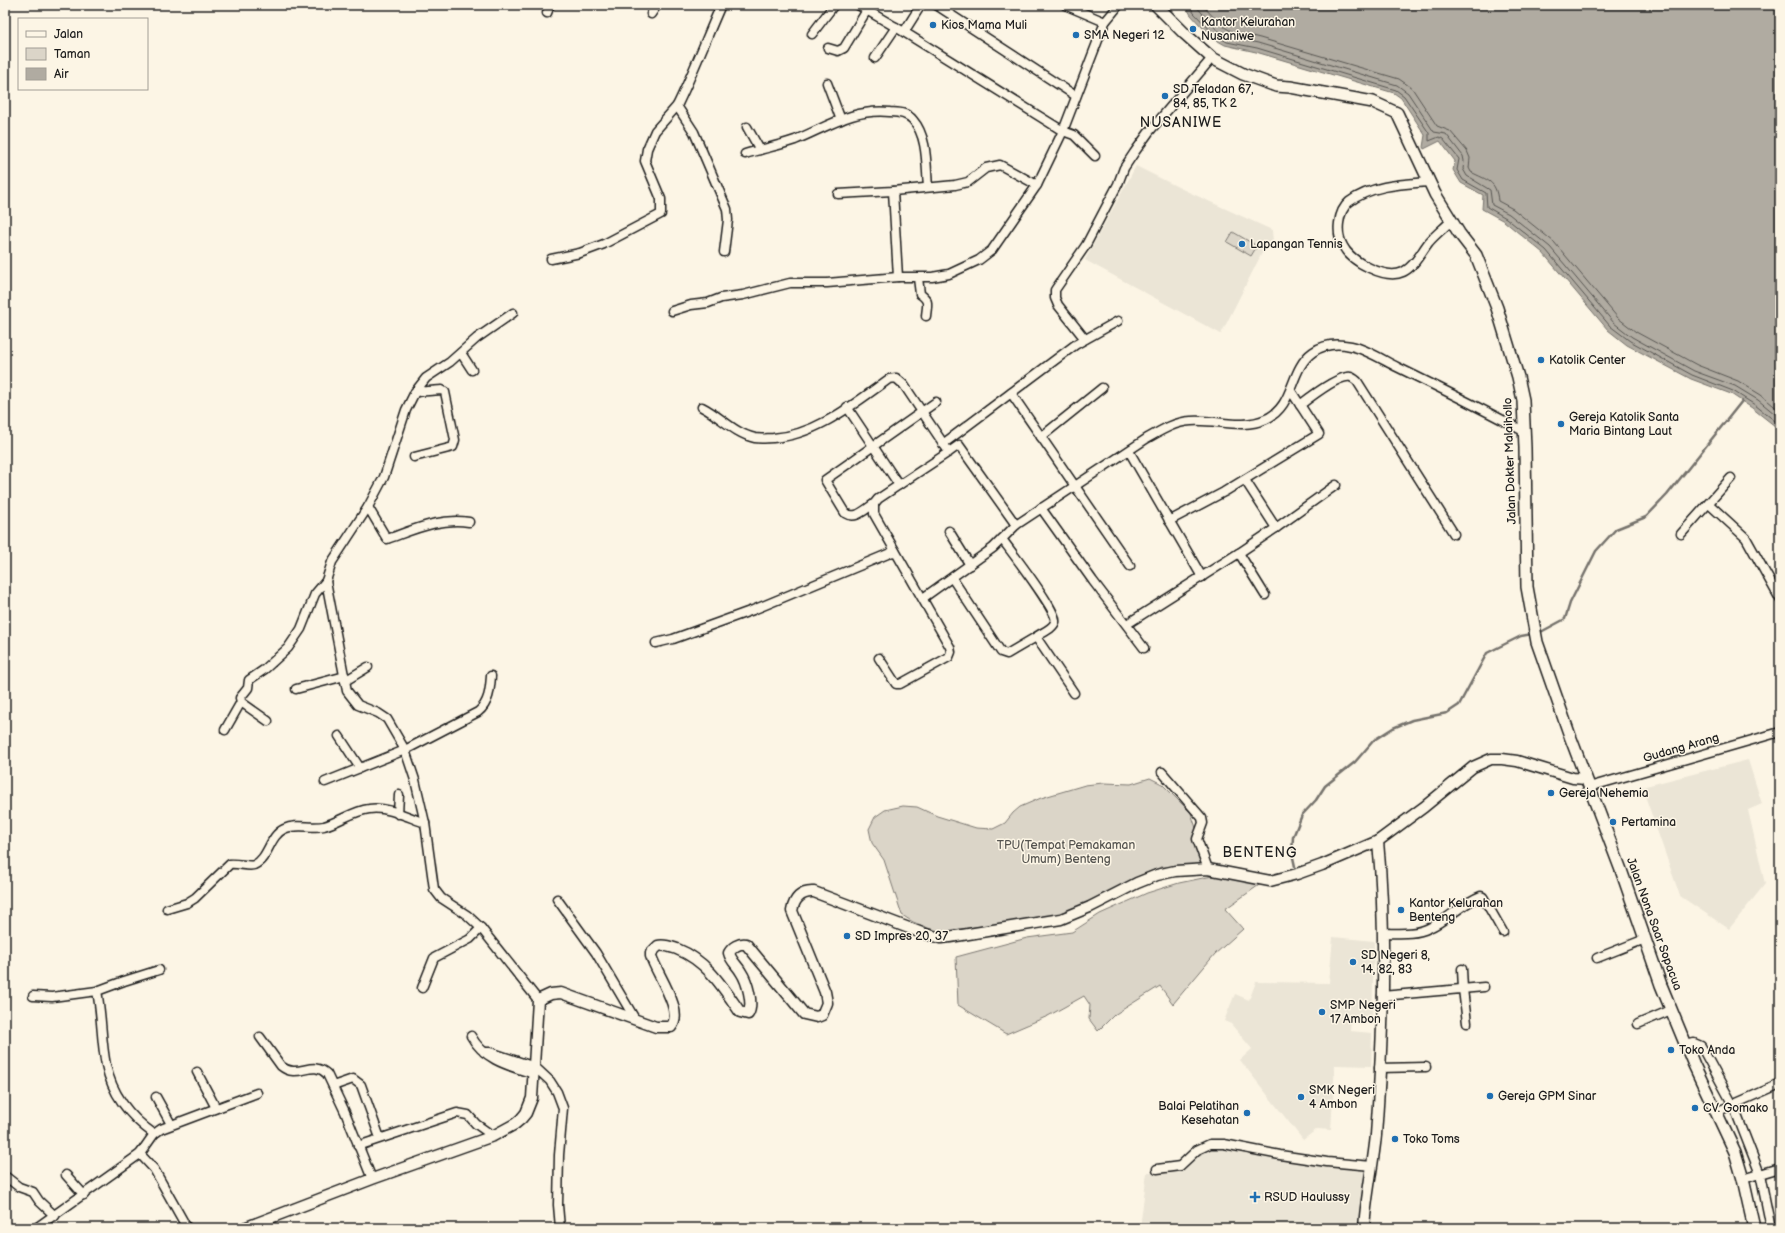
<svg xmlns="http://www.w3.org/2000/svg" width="1785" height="1233" viewBox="0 0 1785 1233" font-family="'Balsamiq Sans',sans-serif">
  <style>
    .built { fill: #ebe5d6 }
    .green { fill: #dbd5c8; stroke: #7c7872 }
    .water { fill: #b0aba1; stroke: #75726c }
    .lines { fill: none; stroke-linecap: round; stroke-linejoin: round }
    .shore { stroke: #575551; stroke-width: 1 }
    .stream { stroke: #75726c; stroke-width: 2.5 }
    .minor-casing { stroke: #1c1c1c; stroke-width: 11 }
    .tertiary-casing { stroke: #1c1c1c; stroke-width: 13 }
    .secondary-casing { stroke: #1c1c1c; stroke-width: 14 }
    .minor { stroke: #fcf5e5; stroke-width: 8 }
    .tertiary { stroke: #fcf5e5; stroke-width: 10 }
    .secondary { stroke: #fcf5e5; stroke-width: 11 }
    .poi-dot { fill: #1f6fb2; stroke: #fcf5e5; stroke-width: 1.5 }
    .labels { text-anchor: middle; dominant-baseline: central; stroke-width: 3; stroke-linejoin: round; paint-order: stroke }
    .poi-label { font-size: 12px; fill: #1c1c1c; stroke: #fcf5e5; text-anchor: start }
    .street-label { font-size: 12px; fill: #1c1c1c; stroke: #fcf5e5 }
    .park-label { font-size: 12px; fill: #555450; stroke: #fcf5e5 }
    .quarter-label { font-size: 14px; letter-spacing: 1px; fill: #1c1c1c; stroke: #fcf5e5 }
  </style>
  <rect width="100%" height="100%" fill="#fcf5e5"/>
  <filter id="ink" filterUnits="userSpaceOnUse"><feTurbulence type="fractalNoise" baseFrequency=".025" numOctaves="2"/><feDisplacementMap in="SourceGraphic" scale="8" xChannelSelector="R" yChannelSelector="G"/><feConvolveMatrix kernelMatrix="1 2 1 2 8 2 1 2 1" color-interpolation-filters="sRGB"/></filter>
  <g filter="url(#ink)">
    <!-- built -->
    <g class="built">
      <path d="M1136,166L1182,189L1272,230L1273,242L1264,249L1221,334L1085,260Z"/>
      <path d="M1748,760L1762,804L1748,810L1765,884L1729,929L1680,896L1642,787Z"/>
      <path d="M1333,937L1374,941L1372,1021L1351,1019L1350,1031L1372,1033L1371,1066L1335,1065L1331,1130L1317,1129L1303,1140L1240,1060L1252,1049L1231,1024L1224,1021L1235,994L1249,1000L1256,982L1329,983Z"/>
      <path d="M1217,1145L1240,1151L1367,1171L1362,1228H1140L1147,1172L1184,1171L1198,1153Z"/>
    </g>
    <!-- green -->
    <g class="green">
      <path d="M1233,232L1257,246L1251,256L1227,242Z"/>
      <path d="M1150,778L1162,784L1191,813L1208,864L1192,867H1161L1135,878L1092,905L1058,916L938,932L913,922L902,915L884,860L872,843L869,829L875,817L885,810L903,806L917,807L937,816L976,828L993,829L1005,823L1013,813L1020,807L1041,798L1085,785L1103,783L1131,784Z"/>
      <path d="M1222,874L1262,883L1225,909L1243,929L1215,954L1173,1004L1160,986L1114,1015L1098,1031L1089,1019L1090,1005L1084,996L1048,1016L1006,1034L958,1005L956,957L1027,938L1072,932L1100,914L1147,893L1179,883Z"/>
    </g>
    <!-- water -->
    <path class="water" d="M1185,5H1780V430L1752,408L1731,394L1691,379L1627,345L1608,330L1543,253L1504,221L1482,209L1483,195L1461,183L1453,170L1455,161L1440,141L1424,149L1423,147L1425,135L1401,98L1394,93L1256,52L1225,45L1211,37L1191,15Z"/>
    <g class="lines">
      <!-- shore -->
      <g class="shore">
        <path d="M1189,5L1194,13L1214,34L1227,42L1257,48L1396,90L1404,96L1429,133V141L1439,137L1443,139L1459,159L1457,170L1463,180L1486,193L1487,207L1506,218L1546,250L1610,326L1630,341L1692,375L1733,391L1755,405L1780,425"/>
        <path d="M1195,5L1217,30L1229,37L1258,43L1397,85L1408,93L1434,132L1446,134L1463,156L1464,161L1463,169L1467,176L1490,190L1492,205L1509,214L1550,247L1614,323L1632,337L1694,371L1735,386L1758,400L1780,418"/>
        <path d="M1202,5L1221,25L1231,31L1260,38L1399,79L1412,88L1437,126L1450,131L1467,151L1470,158L1469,168L1471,172C1488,181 1496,180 1498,201L1513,209L1554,242L1618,318L1636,332L1697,365L1738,381L1761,395L1780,411"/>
      </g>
      <!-- stream -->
      <g class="stream">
        <path d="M1539,633L1565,619L1570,603L1596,551L1616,529L1646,517L1667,495L1742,401"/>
        <path d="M1296,871L1292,853L1293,837L1302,815L1316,800L1325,786L1355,762L1374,740L1393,728L1412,720L1447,713L1459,705L1487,653L1521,636L1532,634"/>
      </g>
      <defs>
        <g id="minor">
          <path d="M721,5C706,39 693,73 677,106L694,132L727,209L728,220L724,252"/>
          <path d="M936,5L1076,96"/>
          <path d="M1065,5L1105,22"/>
          <path d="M547,13L550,5"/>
          <path d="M651,14L657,5"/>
          <path d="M904,32L921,5"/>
          <path d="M812,34L834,5"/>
          <path d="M828,48L838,51L844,48L867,10"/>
          <path d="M875,58L896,27"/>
          <path d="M827,83L841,120"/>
          <path d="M747,127L760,150"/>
          <path d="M745,154C761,149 778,146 795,140C827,127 854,108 890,112C899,112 907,113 913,120C928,137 926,166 928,187"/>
          <path d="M1095,156L1074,135L1063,131L1105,22L1119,5"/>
          <path d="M1428,182C1402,184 1372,185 1349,202C1343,207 1340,215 1339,223C1338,231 1339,239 1343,246C1351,262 1386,280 1403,272C1415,266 1421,252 1429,242C1436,234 1444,228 1451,221"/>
          <path d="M893,191L898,277"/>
          <path d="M838,194L893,191L955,185L968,182L986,168L1000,165L1037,185"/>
          <path d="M551,259L580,253L604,244L661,214V199L645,161L647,149L655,131L677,106"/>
          <path d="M918,278L920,294C930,301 927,304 926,316"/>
          <path d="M672,311L691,305L708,303L721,298L743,295L790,283H827L898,277H932L949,274L979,260L992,250L1037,185L1063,131L904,32L858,5"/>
          <path d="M513,313L477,338L450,362L426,378L415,392L406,410L384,477L368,507L332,562L326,581L347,691L358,705L378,713L387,719L405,750L415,780L425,823L434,889L441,898L467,915L481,928L538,1000"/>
          <path d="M1085,339L1058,305L1055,298V290L1086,245L1118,184L1124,168L1134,153L1149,132L1212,58"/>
          <path d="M461,353L472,370"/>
          <path d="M1011,393L1130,566"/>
          <path d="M1300,405C1309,398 1340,374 1351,377C1353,378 1355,379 1357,381L1454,534"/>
          <path d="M702,407C720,416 735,434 755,438C761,439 768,438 773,438C817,435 855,403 889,379L896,378L904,385L949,452L959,445L1016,525"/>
          <path d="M847,407L899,485L949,452"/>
          <path d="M1041,437L1102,388"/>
          <path d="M943,444L1075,345L1118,321"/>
          <path d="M1129,451L1202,577"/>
          <path d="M414,457L453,447L455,440L445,392L442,390L415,392"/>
          <path d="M874,504C864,510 856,520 845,513L825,480L936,402"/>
          <path d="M1709,504L1746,538L1780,599"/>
          <path d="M368,507L387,539C413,530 441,517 469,522"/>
          <path d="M1041,508L1093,581L1144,648"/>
          <path d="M1169,521L1224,492L1319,434L1291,391"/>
          <path d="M1276,528L1336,485"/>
          <path d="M949,531L970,565"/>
          <path d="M1681,534L1731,478"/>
          <path d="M1002,539C1010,550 1059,613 1055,622C1053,629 1041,633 1036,637"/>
          <path d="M1239,553L1265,595"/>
          <path d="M952,578L1001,652L1007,654L1036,637L1074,693"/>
          <path d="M923,598L993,548L1016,525L1146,439C1160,431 1174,422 1191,421C1216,419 1242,430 1266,419C1295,406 1289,369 1313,352C1324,344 1337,343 1351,346C1366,349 1383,360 1397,367C1440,388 1483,409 1525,432"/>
          <path d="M1127,624L1239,553L1276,528L1245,480"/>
          <path d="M656,643L673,639L753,610L895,551"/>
          <path d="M879,658L896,684H900L949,657L951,652L950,647L874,514V504L878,499L899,485"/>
          <path d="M345,681L368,667"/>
          <path d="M296,689L345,676"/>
          <path d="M268,721L241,702L240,698L248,688L249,680L265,669L288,648L301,629L315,594L326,581"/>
          <path d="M225,730L241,702"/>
          <path d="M339,736L360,768"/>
          <path d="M1162,772L1202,818L1203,823L1197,839L1208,869"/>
          <path d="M325,782L405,750L478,712C489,703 490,690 491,676"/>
          <path d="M1589,787L1780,732"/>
          <path d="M398,814L399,795"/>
          <path d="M557,899L596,953L635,1019"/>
          <path d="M167,909L187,903L195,898L230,864C238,863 249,867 254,865C269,858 269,836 284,829C297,823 311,829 324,826C339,822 353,811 369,809C387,806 408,817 425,823"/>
          <path d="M1383,933C1398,933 1415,935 1429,928C1448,920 1462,903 1481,896L1483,897L1503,932"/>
          <path d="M1597,958L1645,939"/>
          <path d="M1462,969L1463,989L1467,1023"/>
          <path d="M422,988L434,958L470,939L481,928"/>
          <path d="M97,991C102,1016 101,1041 106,1065C112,1094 130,1117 154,1134"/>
          <path d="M33,996L52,997L97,991L124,981L159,970"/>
          <path d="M1382,996L1484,987"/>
          <path d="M1638,1024L1671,1010"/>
          <path d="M471,1036C484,1060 509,1066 534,1074L538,1071"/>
          <path d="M260,1037L281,1066C298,1080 312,1059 327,1074L345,1112L372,1179"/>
          <path d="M1686,1045L1694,1043L1701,1046L1733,1105L1760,1174L1771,1228"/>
          <path d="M484,1052H490L535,1067L550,1081L557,1092L563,1108L559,1155L558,1205L560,1228"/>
          <path d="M1379,1068L1426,1067"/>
          <path d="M197,1072L216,1108"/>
          <path d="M333,1086L353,1079L361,1085L380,1138"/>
          <path d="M156,1097L171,1124"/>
          <path d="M1716,1112L1780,1084"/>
          <path d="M358,1146L457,1113L468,1115L476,1124L493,1136"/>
          <path d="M140,1154L154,1169L187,1228"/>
          <path d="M1157,1169L1180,1166L1197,1150L1210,1144H1224L1280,1155L1327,1162L1372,1166"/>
          <path d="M66,1175L84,1195"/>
          <path d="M5,1176L19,1187L33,1192L39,1201L55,1216"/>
          <path d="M1743,1179L1780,1168"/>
          <path d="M36,1228L140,1154L154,1134L161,1129L257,1093"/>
        </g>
        <g id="tertiary">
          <path d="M244,1228L372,1179L493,1136L515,1124L521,1119L526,1113L532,1098L538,1000L551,994L561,993L656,1027H671C685,1012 656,973 651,956V953L658,946C664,944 671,947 677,949C707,961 722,986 740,1012L748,1014C754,1004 747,981 741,972C737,965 731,961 729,953C732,947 739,943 746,944L804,1014L817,1017L822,1015L827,1003L825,992L792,911C794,899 801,891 814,892L922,933L941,938L950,937L1061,919L1090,907L1137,883L1157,875L1175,871L1208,869L1270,881L1297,874L1322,865L1378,841L1424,807L1473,767L1491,759H1502L1517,761L1573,778L1586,779"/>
          <path d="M1364,1228C1366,1197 1373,1166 1376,1135C1383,1037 1387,938 1378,841"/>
        </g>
        <path id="secondary" d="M1156,5L1185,34L1212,58L1243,74L1276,86L1290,87L1373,102L1397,113L1435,194L1459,233L1476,255L1497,308L1518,377L1523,400L1525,448L1527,587L1537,642L1570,736L1621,870L1661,985L1694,1065L1735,1152L1743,1179L1754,1228"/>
      </defs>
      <!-- minor casing -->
      <use href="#minor" class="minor-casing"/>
      <!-- tertiary casing -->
      <use href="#tertiary" class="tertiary-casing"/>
      <!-- secondary casing -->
      <use href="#secondary" class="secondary-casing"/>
      <!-- minor -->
      <use href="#minor" class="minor"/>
      <!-- tertiary -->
      <use href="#tertiary" class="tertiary"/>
      <!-- secondary -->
      <use href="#secondary" class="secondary"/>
    </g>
  </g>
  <!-- markers -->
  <g class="poi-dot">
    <circle cx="933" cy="25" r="4"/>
    <circle cx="1193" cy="29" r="4"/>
    <circle cx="1076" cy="35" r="4"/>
    <circle cx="1165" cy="96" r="4"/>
    <circle cx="1242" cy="244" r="4"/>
    <circle cx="1541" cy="360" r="4"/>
    <circle cx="1561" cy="424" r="4"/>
    <circle cx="1551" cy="793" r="4"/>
    <circle cx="1613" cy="822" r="4"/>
    <circle cx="1401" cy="910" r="4"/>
    <circle cx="847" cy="936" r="4"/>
    <circle cx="1353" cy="962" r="4"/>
    <circle cx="1322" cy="1012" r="4"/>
    <circle cx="1671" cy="1050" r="4"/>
    <circle cx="1490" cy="1096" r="4"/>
    <circle cx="1301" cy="1097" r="4"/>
    <circle cx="1695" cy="1108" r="4"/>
    <circle cx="1247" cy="1113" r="4"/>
    <circle cx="1395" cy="1139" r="4"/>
    <path d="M1253 1191h4v4h4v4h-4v4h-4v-4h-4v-4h4z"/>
  </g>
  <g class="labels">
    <!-- poi labels -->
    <g class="poi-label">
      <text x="1201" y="22">Kantor Kelurahan<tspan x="1201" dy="14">Nusaniwe</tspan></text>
      <text x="941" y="25">Kios Mama Muli</text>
      <text x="1084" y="35">SMA Negeri 12</text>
      <text x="1173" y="89">SD Teladan 67,<tspan x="1173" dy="14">84, 85, TK 2</tspan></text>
      <text x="1250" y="244">Lapangan Tennis</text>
      <text x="1549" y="360">Katolik Center</text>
      <text x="1569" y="417">Gereja Katolik Santa<tspan x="1569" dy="14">Maria Bintang Laut</tspan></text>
      <text x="1559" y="793">Gereja Nehemia</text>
      <text x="1621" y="822">Pertamina</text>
      <text x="1409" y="903">Kantor Kelurahan<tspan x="1409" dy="14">Benteng</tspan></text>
      <text x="855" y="936">SD Impres 20, 37</text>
      <text x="1361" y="955">SD Negeri 8,<tspan x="1361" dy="14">14, 82, 83</tspan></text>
      <text x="1330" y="1005">SMP Negeri<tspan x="1330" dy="14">17 Ambon</tspan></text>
      <text x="1679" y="1050">Toko Anda</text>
      <text x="1309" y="1090">SMK Negeri<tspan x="1309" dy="14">4 Ambon</tspan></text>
      <text x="1498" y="1096">Gereja GPM Sinar</text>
      <text x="1239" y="1106" text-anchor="end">Balai Pelatihan<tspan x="1239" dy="14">Kesehatan</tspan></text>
      <text x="1703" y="1108">CV. Gomako</text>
      <text x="1403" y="1139">Toko Toms</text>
      <text x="1264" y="1197">RSUD Haulussy</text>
    </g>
    <!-- street labels -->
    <g class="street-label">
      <text transform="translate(1510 461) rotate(-92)">Jalan Dokter Malaihollo</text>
      <text transform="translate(1681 748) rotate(-16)">Gudang Arang</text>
      <text transform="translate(1654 924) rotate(70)">Jalan Nona Saar Sopacua</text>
    </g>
    <!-- park labels -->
    <g class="park-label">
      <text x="1066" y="845">TPU(Tempat Pemakaman<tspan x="1066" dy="14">Umum) Benteng</tspan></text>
    </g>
    <!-- quarter labels -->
    <g class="quarter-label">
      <text x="1181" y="122">NUSANIWE</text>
      <text x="1260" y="852">BENTENG</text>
    </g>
  </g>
  <!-- margin -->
  <rect width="1785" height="1233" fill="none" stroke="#fcf5e5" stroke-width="20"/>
  <rect x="10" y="10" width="1765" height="1213" fill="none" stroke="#1c1c1c" stroke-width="1.5" filter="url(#ink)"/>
  <!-- legend -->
  <rect x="18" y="18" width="130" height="72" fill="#fcf5e5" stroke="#a29e95"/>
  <rect x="26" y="31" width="20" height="6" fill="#fcf5e5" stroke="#a29e95"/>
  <text x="54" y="38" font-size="12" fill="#1c1c1c">Jalan</text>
  <rect x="26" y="48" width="20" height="12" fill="#dbd5c8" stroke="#a29e95"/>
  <text x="54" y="58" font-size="12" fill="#1c1c1c">Taman</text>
  <rect x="26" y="68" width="20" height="12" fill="#b0aba1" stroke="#a29e95"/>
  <text x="54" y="78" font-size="12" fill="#1c1c1c">Air</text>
</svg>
